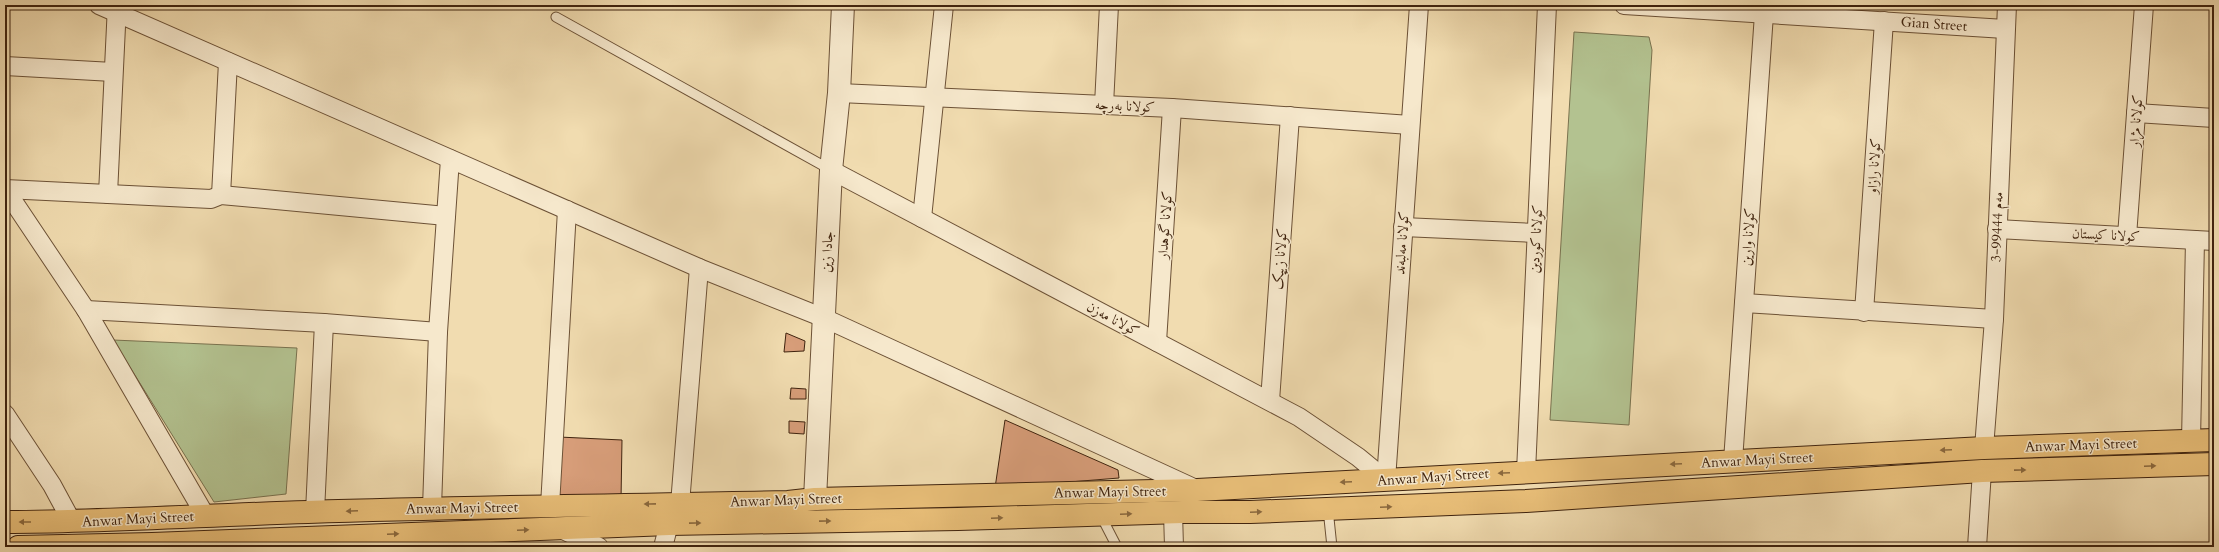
<svg xmlns="http://www.w3.org/2000/svg" width="2219" height="552" viewBox="0 0 2219 552" font-family="Cardo,Amiri,serif">
  <style>
    .green { fill: #b3c290; stroke: #79724f }
    .building { fill: #d79d79; stroke: #3f230e }
    .lines { fill: none; stroke-linecap: round; stroke-linejoin: round }
    .service-casing { stroke: #6c5136; stroke-width: 11 }
    .minor-casing { stroke: #6c5136; stroke-width: 20 }
    .tertiary-casing { stroke: #6c5136; stroke-width: 24 }
    .primary-casing { stroke: #3f230e; stroke-width: 24 }
    .service { stroke: #f6e8cc; stroke-width: 9 }
    .minor { stroke: #f6e8cc; stroke-width: 18 }
    .tertiary { stroke: #f6e8cc; stroke-width: 22 }
    .primary { stroke: #e8be78; stroke-width: 22 }
    .oneway { fill: #8b693e }
    .labels { text-anchor: middle; dominant-baseline: central; stroke-width: 3; stroke-linejoin: round; paint-order: stroke }
    .street-label { font-size: 14px; fill: #3f230e; stroke: #f6e8cc }
  </style>
  <rect width="100%" height="100%" fill="#f1dcb0"/>
  <filter id="stains"><feTurbulence type="fractalNoise" baseFrequency=".005" numOctaves="4"/><feColorMatrix values="0 0 0 0 .2 0 0 0 0 .09 0 0 0 0 .02 0 0 0 .5 -.17"/></filter>
  <radialGradient id="worn" r=".72"><stop offset=".6" stop-color="#630" stop-opacity="0"/><stop offset="1" stop-color="#630" stop-opacity=".3"/></radialGradient>
  <!-- green -->
  <g class="green">
    <path d="M1574,32L1649,37L1652,50L1629,425L1550,420Z"/>
    <path d="M113,340L297,348L286,494L214,502Z"/>
  </g>
  <!-- building -->
  <g class="building">
    <path d="M786,333L805,341L804,351L784,352Z"/>
    <path d="M791,388L806,389V399H790Z"/>
    <path d="M1005,420L1118,470L1119,478L995,488Z"/>
    <path d="M789,421L805,422L804,434L789,433Z"/>
    <path d="M559,437L622,440L621,500L553,502Z"/>
  </g>
  <g class="lines">
    <defs>
      <g id="service">
        <path d="M556,17L831,170"/>
        <path d="M1328,509L1332,547"/>
        <path d="M1101,516L1117,547"/>
      </g>
      <g id="minor">
        <path d="M99,5L699,268L824,318L1196,489"/>
        <path d="M1624,5L2005,29"/>
        <path d="M5,66L113,72"/>
        <path d="M839,93L1172,108L1410,125"/>
        <path d="M1104,105L1109,5"/>
        <path d="M2136,113L2214,118"/>
        <path d="M831,170L1299,417L1358,457L1386,480"/>
        <path d="M5,189L211,199L221,195L446,216"/>
        <path d="M5,189L86,310L205,515"/>
        <path d="M108,194L117,5"/>
        <path d="M221,195L228,62"/>
        <path d="M922,218L944,5"/>
        <path d="M1403,227L1536,233"/>
        <path d="M1997,229L2214,241"/>
        <path d="M2127,236L2144,5"/>
        <path d="M1744,303L1994,319"/>
        <path d="M86,310L324,323L438,332"/>
        <path d="M1864,312L1884,21"/>
        <path d="M1157,342L1172,108"/>
        <path d="M1270,401L1290,116"/>
        <path d="M5,414L52,485L72,522"/>
        <path d="M2191,441L2195,240"/>
        <path d="M1984,448L1994,319L2007,5"/>
        <path d="M1733,461L1764,14"/>
        <path d="M1526,472L1547,5"/>
        <path d="M1386,480L1419,5"/>
        <path d="M680,504L699,268"/>
        <path d="M550,506L567,210"/>
        <path d="M432,508L438,332L450,159"/>
        <path d="M315,512L324,323"/>
        <path d="M1173,512L1174,547"/>
        <path d="M559,528L599,547"/>
        <path d="M663,547L669,524"/>
        <path d="M1977,547L1982,471"/>
      </g>
      <path id="tertiary" d="M815,499L831,170L839,93L843,5"/>
      <g id="primary">
        <path d="M5,522C106,522 207,515 308,512C468,507 628,505 788,502L815,499L1197,490L1984,448L2214,440"/>
        <path d="M18,547L152,544L669,524L958,519L1182,512H1250L1526,501L1982,471L2214,464"/>
      </g>
    </defs>
    <!-- service casing -->
    <use href="#service" class="service-casing"/>
    <!-- minor casing -->
    <use href="#minor" class="minor-casing"/>
    <!-- tertiary casing -->
    <use href="#tertiary" class="tertiary-casing"/>
    <!-- primary casing -->
    <use href="#primary" class="primary-casing"/>
    <!-- service -->
    <use href="#service" class="service"/>
    <!-- minor -->
    <use href="#minor" class="minor"/>
    <!-- tertiary -->
    <use href="#tertiary" class="tertiary"/>
    <!-- primary -->
    <use href="#primary" class="primary"/>
  </g>
  <!-- one-way arrows -->
  <defs><path id="oneway-solid" d="M-6-.8H1V-3.2L6.5 0L1 3.2V.8H-6Z"/></defs>
  <g class="oneway">
    <use href="#oneway-solid" transform="translate(1946 450) rotate(177)"/>
    <use href="#oneway-solid" transform="translate(1676 464) rotate(177)"/>
    <use href="#oneway-solid" transform="translate(2150 466) rotate(-2)"/>
    <use href="#oneway-solid" transform="translate(2020 470) rotate(-1)"/>
    <use href="#oneway-solid" transform="translate(1504 473) rotate(178)"/>
    <use href="#oneway-solid" transform="translate(1346 482) rotate(177)"/>
    <use href="#oneway-solid" transform="translate(650 504) rotate(179)"/>
    <use href="#oneway-solid" transform="translate(1386 507) rotate(-2)"/>
    <use href="#oneway-solid" transform="translate(352 511) rotate(178)"/>
    <use href="#oneway-solid" transform="translate(1256 512) rotate(-2)"/>
    <use href="#oneway-solid" transform="translate(1126 514) rotate(-2)"/>
    <use href="#oneway-solid" transform="translate(997 518) rotate(-2)"/>
    <use href="#oneway-solid" transform="translate(825 521) rotate(-1)"/>
    <use href="#oneway-solid" transform="translate(25 522) rotate(-180)"/>
    <use href="#oneway-solid" transform="translate(695 523) rotate(-1)"/>
    <use href="#oneway-solid" transform="translate(523 530) rotate(-2)"/>
    <use href="#oneway-solid" transform="translate(393 534) rotate(-2)"/>
  </g>
  <g class="labels">
    <!-- street labels -->
    <g class="street-label">
      <text transform="translate(1934 24) rotate(4)">Gian Street</text>
      <text transform="translate(1125 106) rotate(3)">کولانا بەرچە</text>
      <text transform="translate(2136 121) rotate(-86)">کولانا مژار</text>
      <text transform="translate(1874 166) rotate(-86)">کولانا رازاو</text>
      <text transform="translate(1165 225) rotate(-86)">کولانا گوهدار</text>
      <text transform="translate(1997 227) rotate(-88)">مەم 99444-3</text>
      <text transform="translate(2106 235) rotate(3)">کولانا کیستان</text>
      <text transform="translate(1748 237) rotate(-86)">کولانا وارین</text>
      <text transform="translate(1536 239) rotate(-87)">کولانا کوردین</text>
      <text transform="translate(1402 243) rotate(-86)">کولانا مەلبەند</text>
      <text transform="translate(827 252) rotate(-87)">جادا زین</text>
      <text transform="translate(1280 259) rotate(-86)">کولانا زیپک</text>
      <text transform="translate(1113 319) rotate(28)">کولانا مەزن</text>
      <text transform="translate(2081 445) rotate(-2)">Anwar Mayi Street</text>
      <text transform="translate(1757 460) rotate(-3)">Anwar Mayi Street</text>
      <text transform="translate(1433 477) rotate(-4)">Anwar Mayi Street</text>
      <text transform="translate(1110 492) rotate(-1)">Anwar Mayi Street</text>
      <text transform="translate(786 500) rotate(-2)">Anwar Mayi Street</text>
      <text transform="translate(462 508) rotate(-1)">Anwar Mayi Street</text>
      <text transform="translate(138 519) rotate(-3)">Anwar Mayi Street</text>
    </g>
  </g>
  <!-- margin -->
  <rect width="2219" height="552" fill="none" stroke="#f1dcb0" stroke-width="20"/>
  <rect x="6" y="6" width="2207" height="540" fill="none" stroke="#3f230e" stroke-width="2"/>
  <rect x="10" y="10" width="2199" height="532" fill="none" stroke="#3f230e"/>
  <rect width="100%" height="100%" filter="url(#stains)"/>
  <rect width="100%" height="100%" fill="url(#worn)"/>
</svg>
